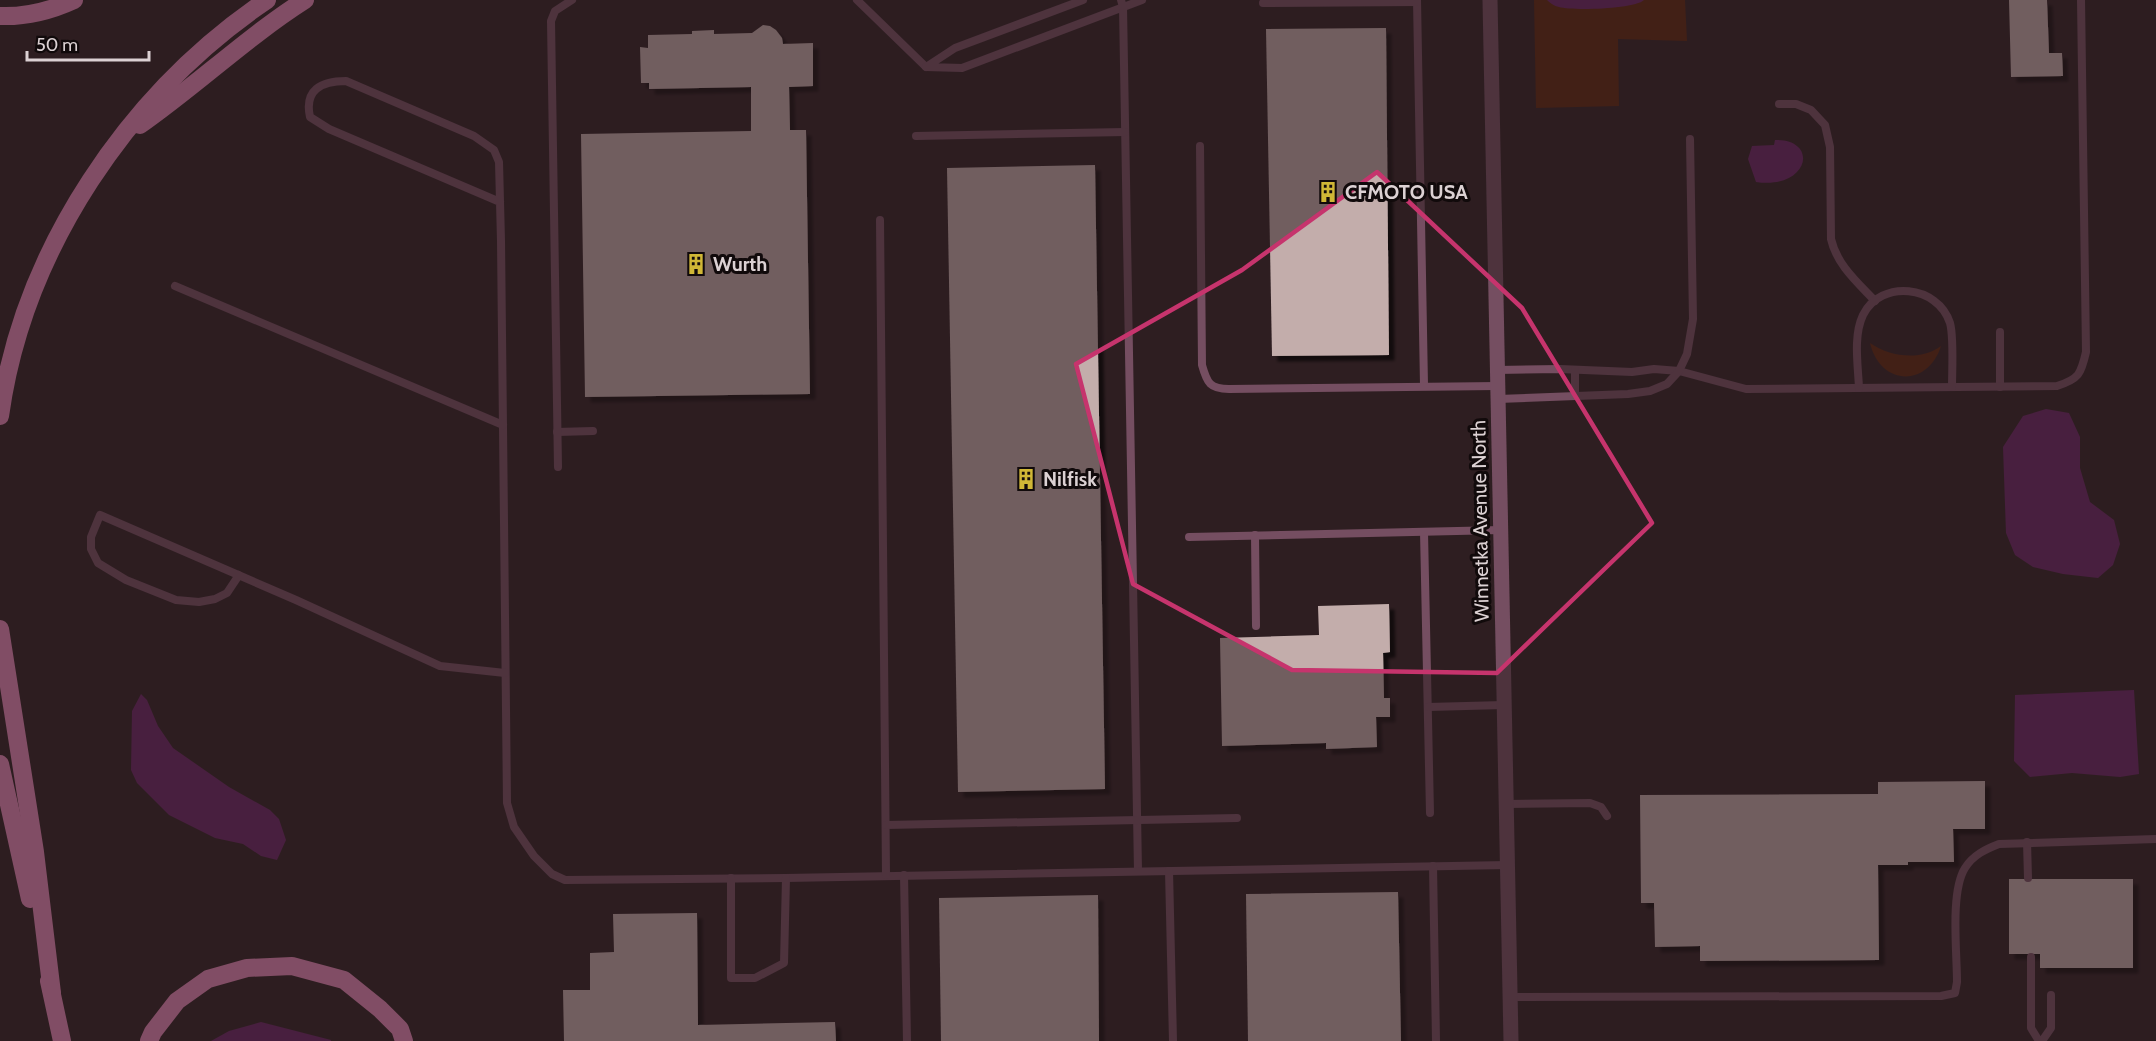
<svg xmlns="http://www.w3.org/2000/svg" width="2156" height="1041" viewBox="0 0 2156 1041" font-family="Cabin,sans-serif">
  <style>
    .green { fill: #5b250a }
    .water { fill: #692364 }
    .building { fill: #c3adab; filter: url(#shadow) }
    .lines { fill: none; stroke-linecap: round; stroke-linejoin: round }
    .service { stroke: #754e61; stroke-width: 8 }
    .minor { stroke: #754e61; stroke-width: 15 }
    .motorway { stroke: #e788b8; stroke-width: 18 }
    .marked { fill: none; stroke: #c6346d; stroke-width: 4.5; stroke-linejoin: round }
    .labels { text-anchor: middle; dominant-baseline: central; stroke-width: 6; stroke-linejoin: round; paint-order: stroke }
    .poi-label { font-size: 20px; font-weight: bold; fill: #dcd1d3; stroke: #110a0b; text-anchor: start }
    .street-label { font-size: 20px; fill: #dcd1d3; stroke: #110a0b }
  </style>
  <defs>
    <filter id="shadow"><feDropShadow dx="5.5" dy="5.5" stdDeviation="1.5" flood-color="#0009"/></filter>
  </defs>
  <rect width="100%" height="100%" fill="#2e1e21"/>
  <!-- green -->
  <g class="green">
    <path d="M1534,0H1685L1687,41L1618,39L1619,106L1536,108Z"/>
    <path d="M1870,343C1890,357 1921,361 1941,346C1928,388 1880,386 1870,343Z"/>
  </g>
  <!-- water -->
  <g class="water">
    <path d="M1547,0H1644C1635,9 1573,11 1559,7C1554,6 1550,3 1547,0Z"/>
    <path d="M1775,140C1820,139 1809,190 1756,182L1748,159L1752,146L1774,145Z"/>
    <path d="M2046,409L2069,413L2080,437V468L2090,502L2114,520L2120,544L2113,565L2098,578L2063,574L2033,567L2015,555L2006,533L2003,447L2023,416Z"/>
    <path d="M2134,690L2139,774L2120,777L2072,773L2030,777L2014,761L2015,695Z"/>
    <path d="M141,694L147,700L158,726L173,748L229,787L270,810L279,819L286,840L277,860L261,856L243,844L215,838L169,815L137,783L131,770L132,711Z"/>
    <path d="M261,1022L331,1040V1041H211L229,1031Z"/>
  </g>
  <!-- building -->
  <g class="building">
    <path d="M2009,0H2047L2049,53H2062L2063,76L2011,77Z"/>
    <path d="M763,25L770,26L776,30L782,38L783,44L813,43V86L789,87L790,130H806L810,394L585,397L581,134L751,131V87L649,89V83H641L640,47L648,48V35L692,34V31L714,30V34L752,33Z"/>
    <path d="M1386,28L1389,355L1272,356L1266,29Z"/>
    <path d="M1095,165L1105,789L958,792L947,168Z"/>
    <path d="M1389,604L1390,652L1383,653L1384,698H1390V717H1376L1377,747L1326,749V743L1222,746L1220,638L1319,635L1318,606Z"/>
    <path d="M1985,781V829H1953L1954,862H1908V865H1878L1879,960L1700,961V946L1655,947L1654,903H1641L1640,795L1878,794V782Z"/>
    <path d="M2009,879H2133V968H2040V954H2009Z"/>
    <path d="M1398,892L1401,1041H1248L1246,894Z"/>
    <path d="M1098,895L1099,1041H941L939,898Z"/>
    <path d="M697,913L698,1025L835,1022L836,1041H564L563,990H590V953L614,952L613,914Z"/>
  </g>
  <g class="lines">
    <!-- service -->
    <g class="service">
      <path d="M857,0L926,67"/>
      <path d="M1083,0L955,48L926,67L962,68L1142,0"/>
      <path d="M1121,0L1123,7L1138,871"/>
      <path d="M1417,0L1424,385"/>
      <path d="M1263,3L1417,2"/>
      <path d="M1779,104H1796L1811,110L1825,125L1830,147L1831,239C1837,265 1857,282 1875,301"/>
      <path d="M916,136L1125,132"/>
      <path d="M1200,146L1202,365C1207,383 1210,389 1229,389L1498,386"/>
      <path d="M500,202L329,129L310,117C304,90 321,81 346,81L474,136L494,150L499,162L501,241L507,803L514,827L534,856L552,874L565,880L786,878L1508,865"/>
      <path d="M880,220L886,875"/>
      <path d="M175,286L503,425"/>
      <path d="M2000,332V387"/>
      <path d="M1497,370L1560,369L1632,372L1654,369L1679,371L1746,389L2057,386C2079,379 2081,374 2086,352L2081,0"/>
      <path d="M1575,370V396"/>
      <path d="M1859,388C1858,365 1853,336 1863,315C1881,279 1938,285 1950,323C1954,337 1952,371 1952,387"/>
      <path d="M1498,399L1628,394L1650,391L1667,384L1679,371L1687,354L1693,319L1690,139"/>
      <path d="M557,432L593,431"/>
      <path d="M558,467L551,21L555,11L572,0"/>
      <path d="M1424,532L1430,813"/>
      <path d="M1255,535L1256,626"/>
      <path d="M1189,537L1501,530"/>
      <path d="M239,575L227,593L215,599L199,602L176,600L126,580L98,563L91,549V537L100,515L296,600L440,666L505,673"/>
      <path d="M1428,707L1504,705"/>
      <path d="M1506,804L1590,803L1601,807L1607,816"/>
      <path d="M886,825L1237,818"/>
      <path d="M2027,842L2028,878"/>
      <path d="M1433,866L1436,1041"/>
      <path d="M1169,871L1173,1041"/>
      <path d="M904,875L907,1041"/>
      <path d="M731,878V978H755L784,963L786,878"/>
      <path d="M2031,957V1028L2039,1041"/>
      <path d="M1510,997L1941,996L1955,993L1957,982C1957,952 1950,892 1965,868C1973,855 1986,849 1999,844L2156,839"/>
      <path d="M2042,1041L2051,1028V995"/>
    </g>
    <!-- minor -->
    <path class="minor" d="M1490,0L1511,1041"/>
    <!-- motorway -->
    <g class="motorway">
      <path d="M0,16C26,17 50,11 74,0"/>
      <path d="M140,125C197,85 247,37 305,0"/>
      <path d="M0,416C23,250 129,93 267,0"/>
      <path d="M0,629L35,852L52,993"/>
      <path d="M0,764L30,899"/>
      <path d="M49,981L62,1041"/>
      <path d="M149,1041L153,1032L177,1001L208,979L247,968L292,966L344,980L380,1009L400,1029L404,1041"/>
    </g>
  </g>
  <!-- marked area -->
  <path d="M0 0H2156V1041H0ZM1377,172L1522,308L1652,523L1497,673L1292,670L1133,584L1076,364L1242,270Z" fill="#2e1e21" fill-opacity=".55" fill-rule="evenodd"/>
  <path class="marked" d="M1377,172L1522,308L1652,523L1497,673L1292,670L1133,584L1076,364L1242,270Z"/>
  <!-- icons -->
  <defs>
    <symbol id="building-bare" viewBox="-9 -9 18 18"><path d="M-4-6H4V6H1V3H-1V6H-4ZM-2.5-4.3h1.7v1.8h-1.7ZM.8-4.3h1.7v1.8H.8ZM-2.5-1h1.7V.8h-1.7ZM.8-1h1.7V.8H.8Z" fill="#d0b736" stroke="#110a0b" stroke-width="2.5" paint-order="stroke"/></symbol>
  </defs>
  <g fill-rule="evenodd">
    <use href="#building-bare" x="1313" y="177" width="30" height="30"/>
    <use href="#building-bare" x="681" y="249" width="30" height="30"/>
    <use href="#building-bare" x="1011" y="464" width="30" height="30"/>
  </g>
  <g class="labels">
    <!-- poi labels -->
    <g class="poi-label">
      <text x="1345" y="192">CFMOTO USA</text>
      <text x="713" y="264">Wurth</text>
      <text x="1043" y="479">Nilfisk</text>
    </g>
    <!-- street labels -->
    <g class="street-label">
      <text transform="translate(1480 521) rotate(-91)">Winnetka Avenue North</text>
    </g>
  </g>
  <!-- scale -->
  <path d="M27 51v9h122v-9" fill="none" stroke="#dcd1d3" stroke-width="3"/>
  <text x="36" y="51" font-size="18" fill="#dcd1d3" stroke="#110a0b" stroke-width="4.5" paint-order="stroke">50 m</text>
</svg>
